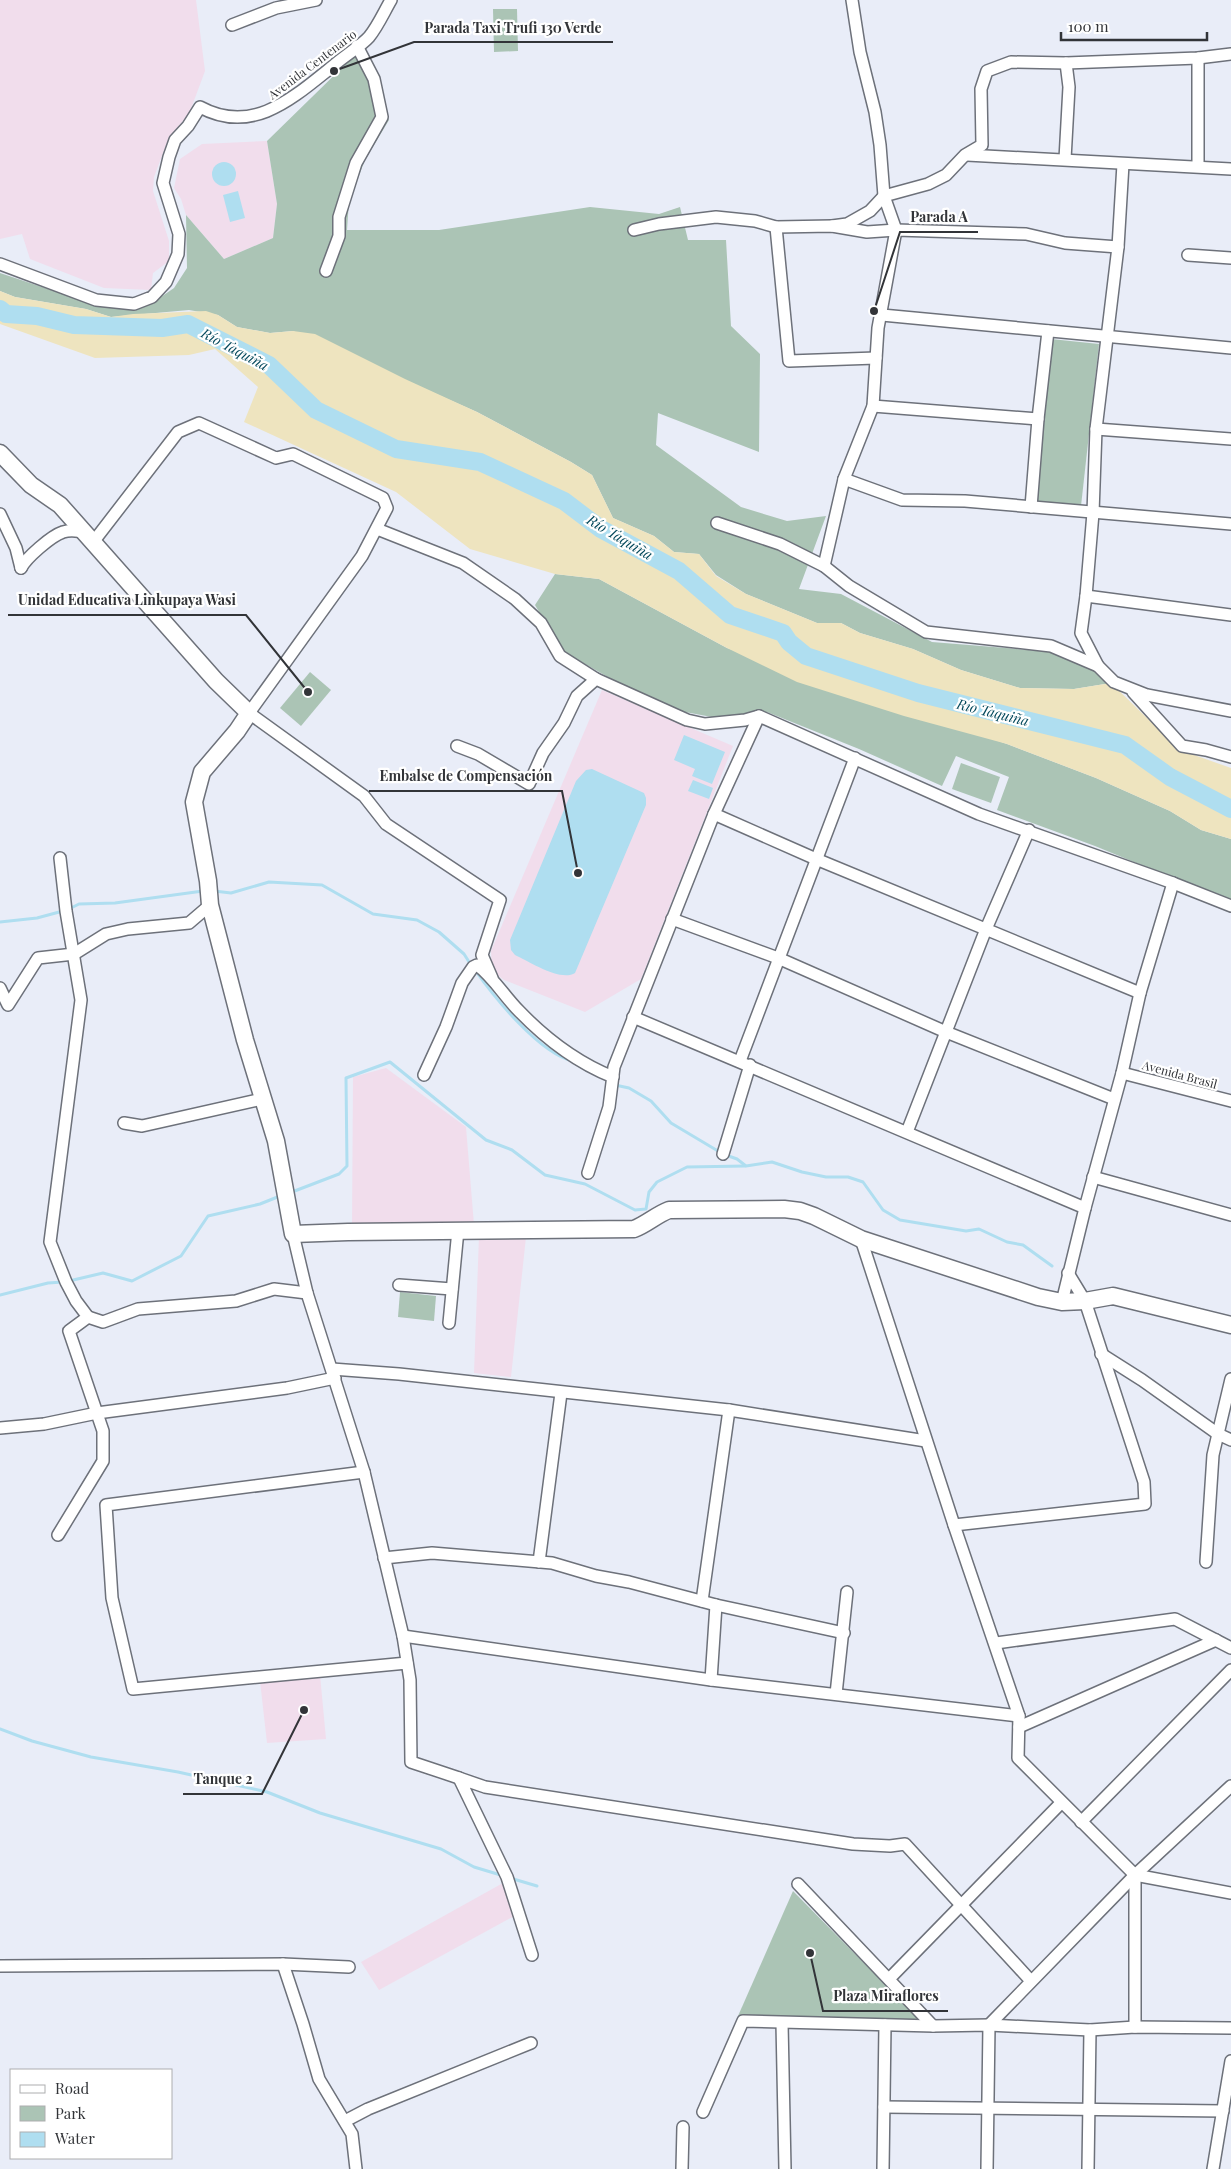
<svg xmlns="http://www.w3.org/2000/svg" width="1231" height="2169" viewBox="0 0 1231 2169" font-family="'Playfair Display',serif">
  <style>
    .industrial { fill: #f1ddec }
    .green { fill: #abc4b5 }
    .sand { fill: #eee4bf }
    .water { fill: #afdef0 }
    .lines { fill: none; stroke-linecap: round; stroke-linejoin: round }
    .stream { stroke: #afdef0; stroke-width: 3 }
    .river { stroke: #afdef0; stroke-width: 18 }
    .street-casing { stroke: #6d717a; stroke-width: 14 }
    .secondary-casing { stroke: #6d717a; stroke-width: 19 }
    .street { stroke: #fff; stroke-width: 11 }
    .secondary { stroke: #fff; stroke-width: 16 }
    .labels { text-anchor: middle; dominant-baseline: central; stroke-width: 4.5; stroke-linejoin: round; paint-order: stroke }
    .street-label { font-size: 12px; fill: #323438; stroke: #fff }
    .water-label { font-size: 14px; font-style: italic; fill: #05495c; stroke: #fff }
    .leader { fill: none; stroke: #323438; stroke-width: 2 }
    .callout-dot { fill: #323438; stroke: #fff; stroke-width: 2 }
    .callout-label { font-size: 14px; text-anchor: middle; font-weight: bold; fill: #323438; stroke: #fff; stroke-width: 4.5; stroke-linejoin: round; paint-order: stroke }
  </style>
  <rect width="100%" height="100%" fill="#e9edf8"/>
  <!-- industrial -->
  <g class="industrial">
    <path d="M0,0H196L205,71L189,114L169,137L154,177L153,191L169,241V261L153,273L151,290L104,288L30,259L22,234L0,239Z"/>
    <path d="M267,141L277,204L273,238L224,259L186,215L181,199L174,188L180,159L202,144Z"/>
    <path d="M602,690L733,746L641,979L585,1012L504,980L492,971L491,951Z"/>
    <path d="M386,1068L466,1127L474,1225L352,1226L353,1077Z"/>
    <path d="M479,1236L526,1237L511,1377L474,1373Z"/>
    <path d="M320,1675L326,1739L267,1743L260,1681Z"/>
    <path d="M503,1883L516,1915L379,1990L361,1962Z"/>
  </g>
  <!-- green -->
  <g class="green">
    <path d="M517,9L518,51L494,52L493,9Z"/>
    <path d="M357,53L389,120L365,160L349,201L347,230H439L590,207L659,214L680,207L688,240H726L731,326L760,354L759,452L658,413L656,445L741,507L787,521L826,516L799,589L841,594L932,642L1053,652L1098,671L1111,683L1074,689L1020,688L961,670L913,649L860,633L841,623H817L746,594L716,575L699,554L674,552L654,536L613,518L592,475L571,462L477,412L293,331L270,333L237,327L218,315L189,310L111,317L86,309L15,297L0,291V273L84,301L128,310L158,299L174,288L187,268L186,215L224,259L273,238L277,204L267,141Z"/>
    <path d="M1051,339L1099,344L1081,506L1035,501Z"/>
    <path d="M555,574L599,579L727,648L1007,744L1096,778L1170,811L1201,830L1231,839V902L1095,846L997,810L1009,777L956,756L942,786L859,749L767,712L717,718L680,711L615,681L562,651L535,605Z"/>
    <path d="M310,672L331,690L301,726L280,708Z"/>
    <path d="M961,763L1000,777L991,803L952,789Z"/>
    <path d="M400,1292L436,1296L434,1321L398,1317Z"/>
    <path d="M793,1891L920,2020L738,2016Z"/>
  </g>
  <!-- sand -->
  <path class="sand" d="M0,291L15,297L86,309L111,317L133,314L206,311L218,315L237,327L270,333L293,331L315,334L405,379L477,412L571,462L592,475L613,518L654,536L674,552L699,554L716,576L746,594L817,623H841L860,633L913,649L961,670L1020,688L1074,689L1111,683L1180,750L1231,768V839L1201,830L1170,811L1096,778L1007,744L904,716L797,682L727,648L599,579L555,574L470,549L396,492L244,422L258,387L215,349L189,355L95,358L0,324Z"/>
  <!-- water -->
  <g class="water">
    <circle cx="224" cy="174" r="12"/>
    <path d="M238,191L245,218L230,222L223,195Z"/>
    <path d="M684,735L725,752L712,784L692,776L695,769L674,760Z"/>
    <path d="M592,769L644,793L646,798V805L575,973C561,982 530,962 515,955L511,950L510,940L576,781L586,770Z"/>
    <path d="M693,780L713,788L709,799L688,791Z"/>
  </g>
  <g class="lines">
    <!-- stream -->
    <g class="stream">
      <path d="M214,891L231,893L269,882L322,885L373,914L417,920L439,932L464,954L471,965"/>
      <path d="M69,909L79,904L115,903L203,891"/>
      <path d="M0,922L37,918L63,911"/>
      <path d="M475,970C494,997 540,1054 573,1061"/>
      <path d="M615,1085L629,1088L651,1101L671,1123L723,1154L737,1159L746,1166L772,1162L802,1172L826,1177H848L863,1182L883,1210L900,1220L966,1231L979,1229L1007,1242L1023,1245L1052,1266"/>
      <path d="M292,1192L339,1174L347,1166L346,1078L390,1062L486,1140L512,1150L545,1175L585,1184L635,1210L646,1209L649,1192L657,1182L687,1167L745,1166"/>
      <path d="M69,1281L103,1273L132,1281L181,1256L208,1216L260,1204L280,1196"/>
      <path d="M0,1295L48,1283L63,1282"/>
      <path d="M0,1729L32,1741L91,1757L178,1772L267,1792L320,1813L441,1849L474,1867L504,1876"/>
      <path d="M510,1878L537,1886"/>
    </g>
    <!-- river -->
    <path class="river" d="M0,309L6,314L37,316L74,325L162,328L188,324L269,365L316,410L396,449L480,462L564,501L601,529L679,571L730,615L783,633L789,642L806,656L918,693L1125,745L1170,777L1231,809"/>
    <defs>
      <g id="street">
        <path d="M232,25L276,8L316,0"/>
        <path d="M1198,58V166"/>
        <path d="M967,155L1231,169"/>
        <path d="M1065,159L1069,87L1066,63"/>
        <path d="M832,226L847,224L870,211L884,196L928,184L946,175L965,155L982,145L981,89L987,71L1011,62L1066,63L1198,58L1231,54"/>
        <path d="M776,227L789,361L876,358"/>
        <path d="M634,230L659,224L716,217L755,221L776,227L832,226L867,232L896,230L1026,234L1065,243L1118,247"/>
        <path d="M1188,255L1231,258"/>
        <path d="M0,264L96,300L134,304L152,297L166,282L178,254L179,234L163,183L169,157L175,140L188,126L200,107C253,136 294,97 333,66C343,57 361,46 369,37C378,26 384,12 391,0"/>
        <path d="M326,271L339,236V217L356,163L382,117L374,79L357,46"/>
        <path d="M882,315L1231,348"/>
        <path d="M873,406L1038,419"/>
        <path d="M1096,429L1231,439"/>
        <path d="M844,479L902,500L965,501L1231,524"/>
        <path d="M1031,507L1038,419L1048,331"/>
        <path d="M0,514L16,548L21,568"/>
        <path d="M717,523L780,544L824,566L849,586L926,632L1051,646L1098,666L1114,682L1147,695L1231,711"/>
        <path d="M377,529L463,563L515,599L541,623L560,656L596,679"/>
        <path d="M94,541L178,432L199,423L276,458L293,454L383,498L387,508L362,556L249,713L364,796L386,824L500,900L482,955L492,978"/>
        <path d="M824,566L844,479L873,406L878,328L896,230L884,196L880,145L875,112L860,52L852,0"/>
        <path d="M21,568C26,558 51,536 63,532C70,530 79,531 86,533"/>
        <path d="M1086,596L1231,615"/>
        <path d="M1098,666L1081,633L1086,596L1093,513L1096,429L1118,247L1123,164"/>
        <path d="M1133,692L1182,746L1206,750L1231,757"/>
        <path d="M457,746L478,754L529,784L543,753L564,723L577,696L596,679L687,720L705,724L745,720L759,716L979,814L1173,883L1231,906"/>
        <path d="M714,814L816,859L1140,993"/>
        <path d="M672,919L778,958L946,1032L1114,1099"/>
        <path d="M0,988L8,1005L38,958L74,954L106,934L128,929L189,923L210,905"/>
        <path d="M633,1017L1085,1208"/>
        <path d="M740,1061L855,758"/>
        <path d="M1122,1073L1231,1101"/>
        <path d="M424,1075L446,1027L462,983L473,967L477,965C494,978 504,996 519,1011C545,1038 578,1063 613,1077"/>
        <path d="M124,1123L142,1126L262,1099"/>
        <path d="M907,1132L986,929L1029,830"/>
        <path d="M723,1154L750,1065"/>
        <path d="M588,1173L609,1107L614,1067L714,814L759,716"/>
        <path d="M1093,1177L1231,1215"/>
        <path d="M293,1234L307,1293L364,1472L403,1636L410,1680L411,1762L459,1778"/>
        <path d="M861,1239L954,1525L1019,1716L1018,1758L1135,1875V2027"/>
        <path d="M399,1285L452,1289"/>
        <path d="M1062,1302L1085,1208L1122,1073L1140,993L1173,883"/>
        <path d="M88,1317L103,1322L138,1309L236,1301L274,1289L307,1293"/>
        <path d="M449,1323L458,1230"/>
        <path d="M1101,1354L1142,1380L1218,1434L1231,1440"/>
        <path d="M332,1369L399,1374L729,1410L926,1441"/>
        <path d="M0,1428L44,1424L97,1413L287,1388L335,1378"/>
        <path d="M364,1472L106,1505L112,1598L133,1689L407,1663"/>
        <path d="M954,1525L1145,1504L1144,1482L1085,1301L1068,1273"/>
        <path d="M58,1535L103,1461V1431L69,1331L88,1317L76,1301L66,1282L50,1242L81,1000L66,911L60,858"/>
        <path d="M384,1558L432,1553L552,1563L596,1576L629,1582L716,1605L844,1633"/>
        <path d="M539,1562L561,1393"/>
        <path d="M1206,1562L1213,1455L1231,1379"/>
        <path d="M702,1601L729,1410"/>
        <path d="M403,1636L711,1680L1019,1716"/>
        <path d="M996,1643L1175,1619L1231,1648"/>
        <path d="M711,1680L716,1605"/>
        <path d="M836,1694L847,1592"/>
        <path d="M1019,1727L1216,1640"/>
        <path d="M1081,1822L1231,1670"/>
        <path d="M1135,1875L1231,1893"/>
        <path d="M798,1884L933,2026"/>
        <path d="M532,1955L507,1877L459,1778L485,1787L853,1844L890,1846L905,1844L1031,1981"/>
        <path d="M283,1964L303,2024L319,2079L352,2134L356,2169"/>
        <path d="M0,1966L283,1964L349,1967"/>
        <path d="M889,1979L1061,1803"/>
        <path d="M782,2023L785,2169"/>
        <path d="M884,2107L1223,2111"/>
        <path d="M703,2112L743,2021L933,2026L989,2025L1090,2030L1135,2027L1231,2028"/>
        <path d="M345,2121L368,2109L531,2043"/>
        <path d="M682,2169L683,2127"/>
        <path d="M883,2169L885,2025"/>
        <path d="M987,2169L989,2025L1135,1875L1231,1786"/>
        <path d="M1088,2169L1090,2030"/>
        <path d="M1213,2169L1231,2061"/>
      </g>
      <path id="secondary" d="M0,453L31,485L60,505L216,681L249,713L237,731L202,772L194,802L208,881L210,905L245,1040L276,1141L293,1234L348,1232L634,1229C647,1224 656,1215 669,1210L784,1209L800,1211L814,1216L861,1239L1038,1297L1062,1302L1085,1301L1113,1296L1231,1325"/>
    </defs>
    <!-- street casing -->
    <use href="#street" class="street-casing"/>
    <!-- secondary casing -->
    <use href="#secondary" class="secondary-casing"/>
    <!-- street -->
    <use href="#street" class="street"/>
    <!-- secondary -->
    <use href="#secondary" class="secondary"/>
  </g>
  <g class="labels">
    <!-- street labels -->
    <g class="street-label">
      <text transform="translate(312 64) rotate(-37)">Avenida Centenario</text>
      <text transform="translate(1180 1074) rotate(15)">Avenida Brasil</text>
    </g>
    <!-- water labels -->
    <g class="water-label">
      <text transform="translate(235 349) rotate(28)">Río Taquiña</text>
      <text transform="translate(620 537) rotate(31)">Río Taquiña</text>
      <text transform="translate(993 712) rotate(14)">Río Taquiña</text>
    </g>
  </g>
  <!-- callouts -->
  <path class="leader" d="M334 71L414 42H613M874 311L900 232H978M308 692L246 615H8M578 873L562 791H369M304 1710L262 1794H183M810 1953L823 2011H948"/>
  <g class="callout-dot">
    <circle cx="334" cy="71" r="5"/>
    <circle cx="874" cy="311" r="5"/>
    <circle cx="308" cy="692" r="5"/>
    <circle cx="578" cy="873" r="5"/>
    <circle cx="304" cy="1710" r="5"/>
    <circle cx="810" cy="1953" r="5"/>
  </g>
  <g class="callout-label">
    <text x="513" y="33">Parada Taxi Trufi 130 Verde</text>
    <text x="939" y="222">Parada A</text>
    <text x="127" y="605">Unidad Educativa Linkupaya Wasi</text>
    <text x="466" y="781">Embalse de Compensación</text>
    <text x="223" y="1784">Tanque 2</text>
    <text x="886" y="2001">Plaza Miraflores</text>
  </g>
  <!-- legend -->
  <rect x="10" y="2069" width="162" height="90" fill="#ffffff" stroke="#adaeaf"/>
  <rect x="20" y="2085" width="25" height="8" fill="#ffffff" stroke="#adaeaf"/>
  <text x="55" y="2094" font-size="15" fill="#323438">Road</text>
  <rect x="20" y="2106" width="25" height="15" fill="#abc4b5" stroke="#adaeaf"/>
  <text x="55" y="2119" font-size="15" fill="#323438">Park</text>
  <rect x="20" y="2132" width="25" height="15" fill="#afdef0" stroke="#adaeaf"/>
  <text x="55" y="2144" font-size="15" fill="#323438">Water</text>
  <!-- scale -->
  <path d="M1061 32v8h146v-8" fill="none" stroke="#323438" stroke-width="2.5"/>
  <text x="1068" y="32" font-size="15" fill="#323438" stroke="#ffffff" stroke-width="4" paint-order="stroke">100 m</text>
</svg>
